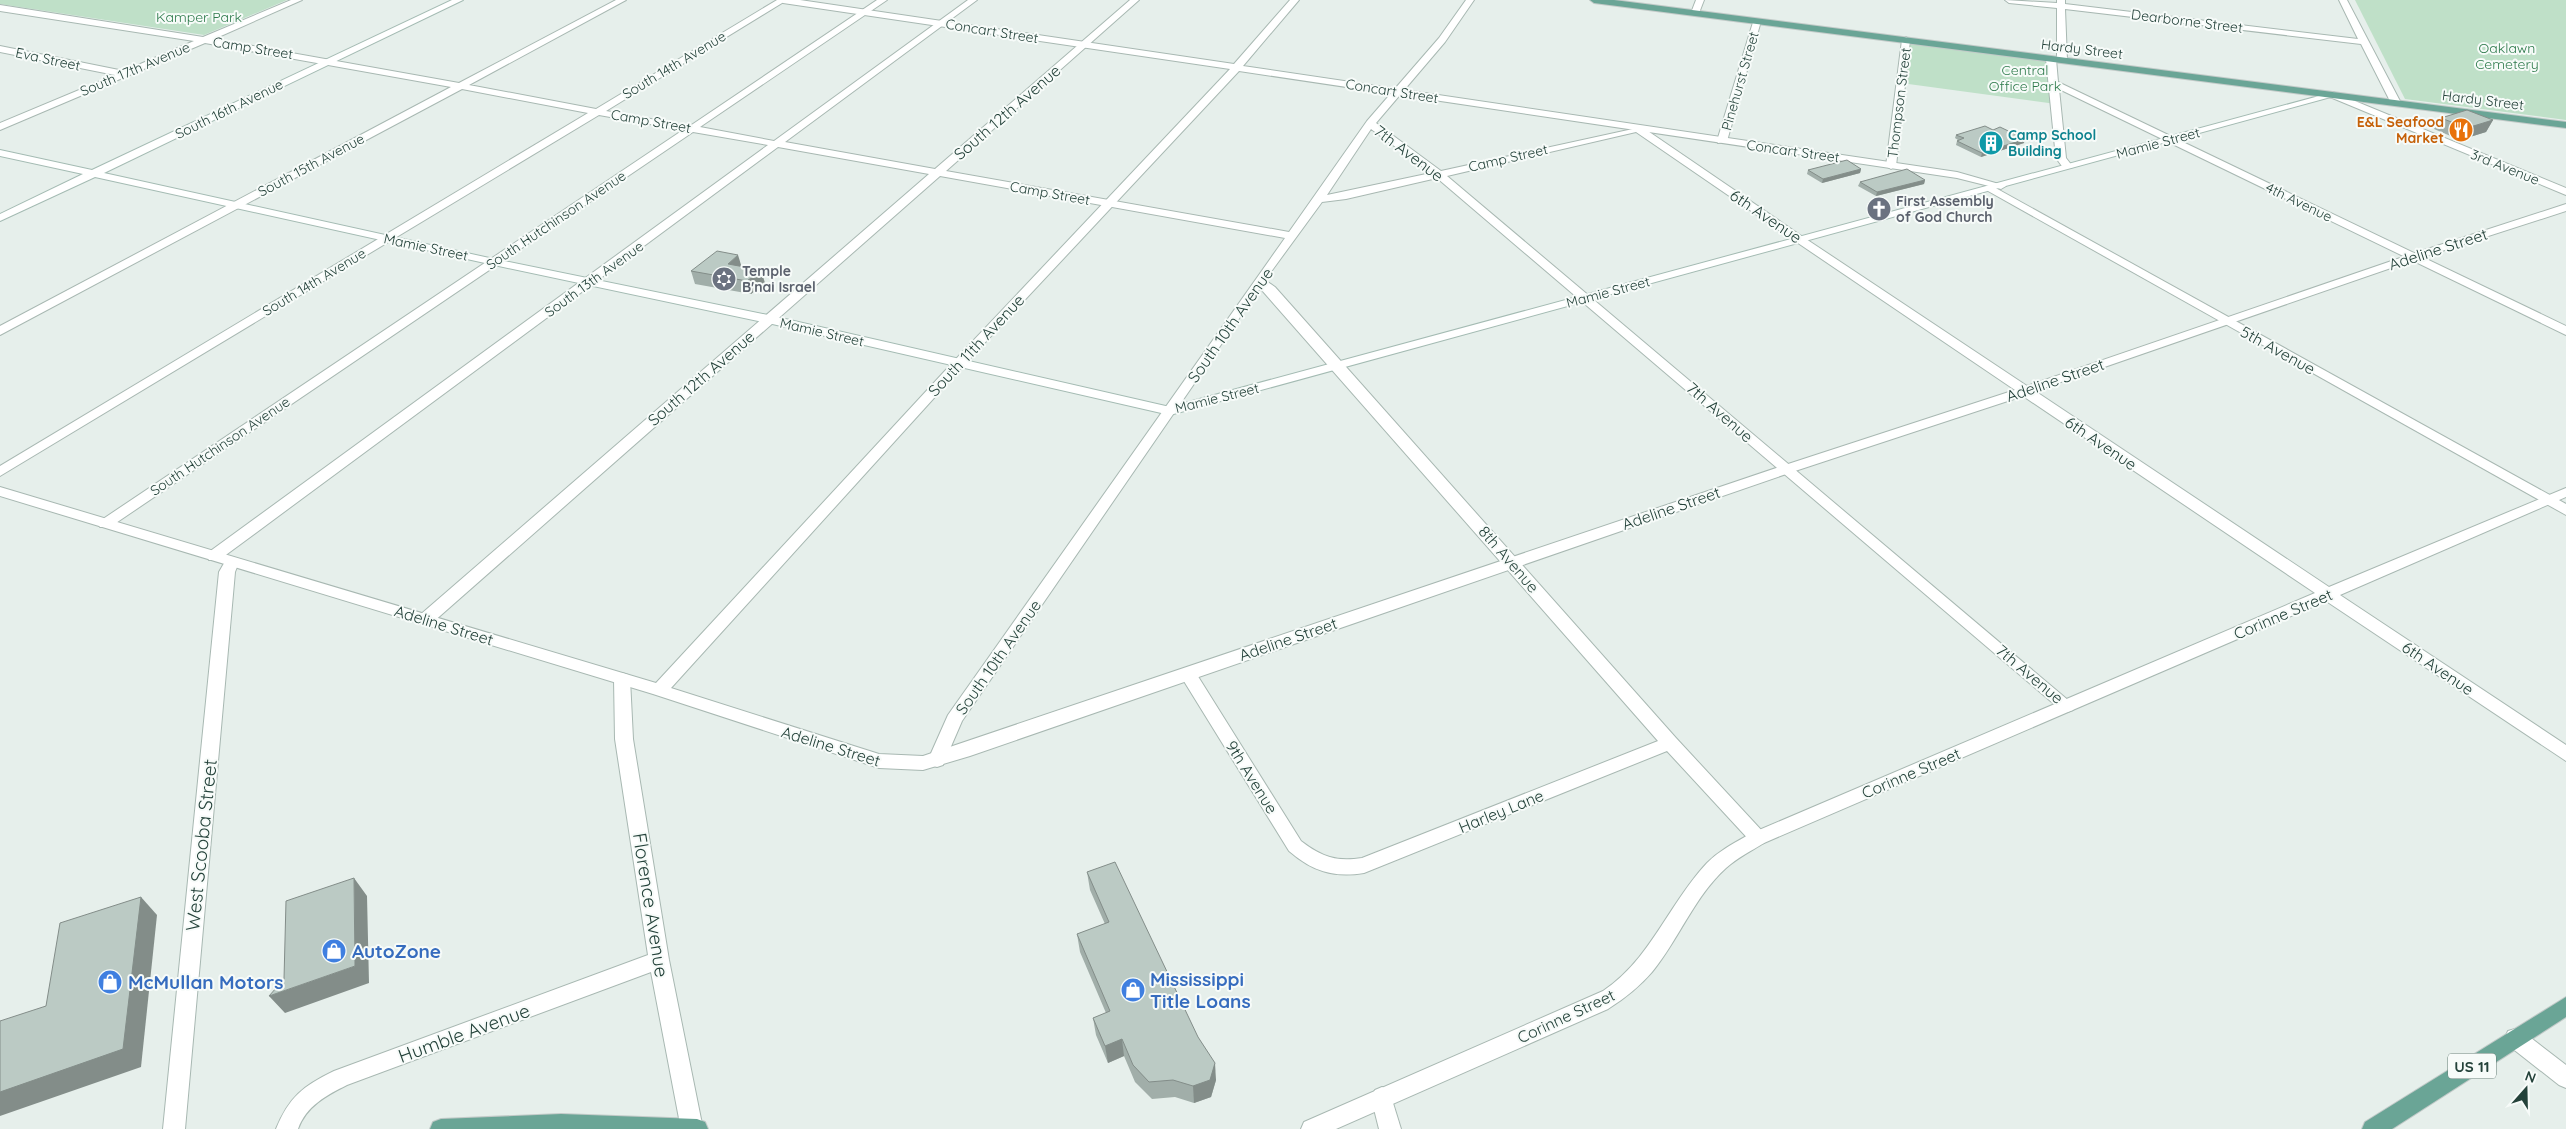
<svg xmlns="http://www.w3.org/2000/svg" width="2566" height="1129" viewBox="0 0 2566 1129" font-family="Quicksand,sans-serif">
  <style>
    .green { fill: #bfe0c8 }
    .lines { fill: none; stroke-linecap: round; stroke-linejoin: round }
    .minor-casing { stroke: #a8b8b2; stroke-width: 2 }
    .tertiary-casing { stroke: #a8b8b2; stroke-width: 2 }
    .secondary-casing { stroke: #a4bbb3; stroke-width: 2 }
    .primary-casing { stroke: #c2cac8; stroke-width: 2 }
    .minor { fill: #fff; fill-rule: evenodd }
    .tertiary { fill: #fff; fill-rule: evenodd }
    .secondary { fill: #fff; fill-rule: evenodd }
    .primary { fill: #6aa596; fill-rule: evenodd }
    .wall { fill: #a1aea9 }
    .shaded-wall { fill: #838d89 }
    .building { fill: #bbcac4; stroke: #838d89 }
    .labels { text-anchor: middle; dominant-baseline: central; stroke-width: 4; stroke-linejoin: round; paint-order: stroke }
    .far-park-label { font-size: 14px; fill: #2d7a4b; stroke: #f7fbf9 }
    .far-street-label { font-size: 14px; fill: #24423a; stroke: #f7fbf9 }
    .far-food-label { font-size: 14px; font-weight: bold; fill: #c56008; stroke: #f7fbf9; text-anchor: end }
    .far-culture-label { font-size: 14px; font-weight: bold; fill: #0d838f; stroke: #f7fbf9; text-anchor: start }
    .far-worship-label { font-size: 14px; font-weight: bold; fill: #5b616d; stroke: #f7fbf9; text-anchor: start }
    .shield { fill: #f7fbf9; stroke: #637a73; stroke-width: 1 }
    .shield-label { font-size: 15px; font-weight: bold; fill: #24423a }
    .street-label { font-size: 16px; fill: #24423a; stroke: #f7fbf9 }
    .near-street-label { font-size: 19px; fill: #24423a; stroke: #f7fbf9 }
    .near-shop-label { font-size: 19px; font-weight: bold; fill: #366cbe; stroke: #f7fbf9; text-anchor: start }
  </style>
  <rect width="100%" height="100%" fill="#e6efeb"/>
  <!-- green -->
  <g class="green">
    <path d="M0,0H287L204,35L0,4Z"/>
    <path d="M2355,0H2566V120L2405,99Z"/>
    <path d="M1906,40L2051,59L2056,104L1901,83Z"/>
  </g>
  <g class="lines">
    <defs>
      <g id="minor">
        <path d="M291,0H302L214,39L459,83L616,0H626L469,85L596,109L777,0H787L606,111L690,126L877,0H887L700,127L774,141L968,0H977L785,142L935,169L1130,0H1139L946,171L1289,232L1367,121L1439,38L1466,0H1474L1445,42L1376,123L1441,171L1642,127L1803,237V241H1795L1636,132L1447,176L2075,706L2073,710L2067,712L2061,710L1437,178L1346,199L1322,202L1265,280L1275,287L1676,738L1764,833L1767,838L1764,843L1758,845L1752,843L1667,751L1364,873C1333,878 1312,871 1289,851L1182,678L1180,674L1182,670H1194L1301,841C1322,857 1336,862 1362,858L1658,741L1260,288L962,721L943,765L937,767L931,765L928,760L948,715L1285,238L940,176L432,623H420L418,619L420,615L929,174L778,147L219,560H209L207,556L209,552L768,145L693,132L110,527H100L98,524L100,521L683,130L599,115L0,476V466L588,113L462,89L0,335V326L451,87L205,43L0,130V123L115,75L0,52V46L124,71L194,41L0,11V5L203,37ZM1371,129L1431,173L1327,195Z"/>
        <path d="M2005,0L2057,3V0H2065V4L2358,39L2339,0H2347L2401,103L2396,106L2391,103L2361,44L2065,9L2067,60L2062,63L2057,60V8L2009,3Z"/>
        <path d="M1754,19L1761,21L1727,141L1718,143L1717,141Z"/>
        <path d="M1906,37L1910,40L1896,166L1891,169L1886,166L1902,40Z"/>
        <path d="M2051,56L2056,59L2058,82L2566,326V335L2059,89L2066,158L2073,167L2064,169L2056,158L2046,59Z"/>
        <path d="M2333,92L2566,188V195L2330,97L2328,95Z"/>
        <path d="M1992,186L2566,504V515L1988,191L1987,189Z"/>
        <path d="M232,557L239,562L235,572L185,1129H163L219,572L227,558Z"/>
        <path d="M622,673L628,675L630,679L633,739L669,960L703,1129H681L651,972L347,1085C327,1095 306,1106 298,1129H276C289,1097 303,1086 334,1071L648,955L615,739L614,679L616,675Z"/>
        <path d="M1382,1087L1389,1090L1401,1129H1379L1371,1097L1375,1090Z"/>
      </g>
      <g id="tertiary">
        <path d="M779,0H800L1234,64L1290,0H1299L1243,66L1957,172L2006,186L2001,189L1957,178L1239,71L963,366L671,688L879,754L923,756L1782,466L2015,390L1795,241V237H1803L2027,386L2409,255L2566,204V211L2417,259L2035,391L2329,587L2566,488V497L2340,595L2566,745V761L2326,601L1764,843C1751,851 1737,858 1726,868C1694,897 1679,939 1652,972C1639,987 1625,998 1608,1009L1336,1129H1301L1304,1122L1603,991C1651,959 1669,903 1707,863C1720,850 1736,842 1752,833L2315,593L2023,396L1792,472L970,756L923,770L879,768L653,694L0,496V487L656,683L955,360L1230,69L783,3Z"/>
        <path d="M1696,0H1704L1699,13L1695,16L1691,13Z"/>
        <path d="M2515,1029L2522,1031L2566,1065V1088L2559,1085L2508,1045L2505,1038L2508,1031Z"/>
      </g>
      <path id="secondary" d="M452,0H463L104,173L494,259L768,315L1170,407L2330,93L2338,95L1170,415L768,323L494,265L95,177L0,221V214L83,174L0,156V150L92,170Z"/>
      <g id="primary">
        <path d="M1590,0H1614L2566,122V128L1594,3Z"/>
        <path d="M2566,997V1017L2392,1129H2362L2365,1122Z"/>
        <path d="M561,1114L697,1119L705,1122L708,1129H430L433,1122L441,1119Z"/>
      </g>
    </defs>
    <!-- minor casing -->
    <use href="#minor" class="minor-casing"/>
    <!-- tertiary casing -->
    <use href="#tertiary" class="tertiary-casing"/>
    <!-- secondary casing -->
    <use href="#secondary" class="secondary-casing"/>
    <!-- primary casing -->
    <use href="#primary" class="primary-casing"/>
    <!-- minor -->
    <use href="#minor" class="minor"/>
    <!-- tertiary -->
    <use href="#tertiary" class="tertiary"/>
    <!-- secondary -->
    <use href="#secondary" class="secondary"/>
    <!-- primary -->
    <use href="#primary" class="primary"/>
  </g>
  <!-- wall -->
  <g class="wall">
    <path d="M2441,118L2493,120L2486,132L2460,140L2434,129Z"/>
    <path d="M1956,135L2024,143L1981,157L1956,145L1957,141L1958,140L1955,138Z"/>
    <path d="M1861,169L1860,173L1822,183L1807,174L1808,170Z"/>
    <path d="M1925,180L1924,184L1876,196L1858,186L1860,182Z"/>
    <path d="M742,266L765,283L751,294L695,284L691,271Z"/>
    <path d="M1087,872L1216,1080L1211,1097L1194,1103L1175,1097L1152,1099L1135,1082L1124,1056L1108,1063L1096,1035L1093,1018L1106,1013L1080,952L1077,934L1105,924L1090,890Z"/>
  </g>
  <!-- shaded-wall -->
  <g class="shaded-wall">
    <path d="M2493,120L2486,132L2460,140L2467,128Z"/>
    <path d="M2025,139L2024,143L1981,157L1982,153Z"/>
    <path d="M1861,169L1860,173L1822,183L1823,179Z"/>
    <path d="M1925,180L1924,184L1876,196L1877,192Z"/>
    <path d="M738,255L742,268L728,264Z"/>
    <path d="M761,270L765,283L751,294L747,281Z"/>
    <path d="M354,878L367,896L369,983L285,1013L269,996L355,966Z"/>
    <path d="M141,897L157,915L141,1067L0,1116V1092Z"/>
    <path d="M1122,1039L1124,1056L1108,1063L1105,1046Z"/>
    <path d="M1215,1063L1216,1080L1211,1097L1194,1103L1193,1086Z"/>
  </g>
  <!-- building -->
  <g class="building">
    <path d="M2467,110L2493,120L2467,128L2441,118Z"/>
    <path d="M1985,126L1993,130L2000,127L2025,139L1982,153L1957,141L1964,138L1956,135Z"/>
    <path d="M1847,160L1861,169L1823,179L1808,170Z"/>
    <path d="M1907,169L1925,180L1877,192L1860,182Z"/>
    <path d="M717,251L738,255L728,264L761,270L747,281L691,271Z"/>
    <path d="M1115,862L1198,1037L1215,1063L1210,1080L1193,1086L1173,1080L1149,1082L1133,1065L1122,1039L1105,1046L1093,1018L1110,1011L1077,934L1109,922L1087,872Z"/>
    <path d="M354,878L355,966L269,996L284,979L286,901Z"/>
    <path d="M141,897L123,1049L0,1092V1021L46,1006L60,923Z"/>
  </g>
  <!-- icons -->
  <defs>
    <symbol id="restaurant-disc" viewBox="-11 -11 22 22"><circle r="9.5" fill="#e8710a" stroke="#f7fbf9"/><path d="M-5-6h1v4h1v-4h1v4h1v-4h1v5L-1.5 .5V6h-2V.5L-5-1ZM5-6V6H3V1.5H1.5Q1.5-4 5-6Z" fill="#fff"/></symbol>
    <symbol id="building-disc" viewBox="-11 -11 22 22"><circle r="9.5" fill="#0f9aa8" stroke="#f7fbf9"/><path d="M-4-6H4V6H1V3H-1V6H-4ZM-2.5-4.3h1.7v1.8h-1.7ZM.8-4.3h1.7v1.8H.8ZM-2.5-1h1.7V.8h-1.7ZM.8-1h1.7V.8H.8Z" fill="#fff"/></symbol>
    <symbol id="church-disc" viewBox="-11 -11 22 22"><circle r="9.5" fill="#6b7280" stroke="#f7fbf9"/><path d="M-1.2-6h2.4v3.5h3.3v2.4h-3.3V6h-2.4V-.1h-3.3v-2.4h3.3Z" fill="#fff"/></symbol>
    <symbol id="synagogue-disc" viewBox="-11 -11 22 22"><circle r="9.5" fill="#6b7280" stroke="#f7fbf9"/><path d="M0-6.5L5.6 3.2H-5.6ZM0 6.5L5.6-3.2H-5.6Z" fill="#fff"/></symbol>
    <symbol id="shop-disc" viewBox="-11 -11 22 22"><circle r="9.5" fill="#3f7fe0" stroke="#f7fbf9"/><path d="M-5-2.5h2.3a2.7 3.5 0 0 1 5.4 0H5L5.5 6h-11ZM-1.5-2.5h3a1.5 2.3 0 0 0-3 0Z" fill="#fff"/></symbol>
  </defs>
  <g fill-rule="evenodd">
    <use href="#restaurant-disc" x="2447" y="116" width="28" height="28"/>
    <use href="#building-disc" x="1977" y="129" width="28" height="28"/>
    <use href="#church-disc" x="1865" y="195" width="28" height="28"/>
    <use href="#synagogue-disc" x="710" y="265" width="28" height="28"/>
    <use href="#shop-disc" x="320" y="937" width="28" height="28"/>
    <use href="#shop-disc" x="96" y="968" width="28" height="28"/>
    <use href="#shop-disc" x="1119" y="976" width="28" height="28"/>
  </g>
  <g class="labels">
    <!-- far-park labels -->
    <g class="far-park-label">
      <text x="199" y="17">Kamper Park</text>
      <text x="2507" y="48">Oaklawn<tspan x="2507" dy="16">Cemetery</tspan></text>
      <text x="2025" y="70">Central<tspan x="2025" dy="16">Office Park</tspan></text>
    </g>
    <!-- far-street labels -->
    <g class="far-street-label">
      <text transform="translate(2187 21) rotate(7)">Dearborne Street</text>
      <text transform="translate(992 31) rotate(9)">Concart Street</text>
      <text transform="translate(253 48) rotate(9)">Camp Street</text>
      <text transform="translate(2082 49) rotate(7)">Hardy Street</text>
      <text transform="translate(48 59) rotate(12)">Eva Street</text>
      <text transform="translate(674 65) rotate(-31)">South 14th Avenue</text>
      <text transform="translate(135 69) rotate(-23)">South 17th Avenue</text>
      <text transform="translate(1740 81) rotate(-74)">Pinehurst Street</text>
      <text transform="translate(1392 91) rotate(9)">Concart Street</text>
      <text transform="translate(2483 100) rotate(7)">Hardy Street</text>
      <text transform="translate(1899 103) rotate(-83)">Thompson Street</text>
      <text transform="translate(229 109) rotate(-26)">South 16th Avenue</text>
      <text transform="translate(651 121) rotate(10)">Camp Street</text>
      <text transform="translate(2158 143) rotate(-15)">Mamie Street</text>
      <text transform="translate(1793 151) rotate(8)">Concart Street</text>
      <text transform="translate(1508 158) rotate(-13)">Camp Street</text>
      <text transform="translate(311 165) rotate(-28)">South 15th Avenue</text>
      <text transform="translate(2505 167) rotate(22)">3rd Avenue</text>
      <text transform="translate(1050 193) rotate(10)">Camp Street</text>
      <text transform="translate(2299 202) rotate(26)">4th Avenue</text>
      <text transform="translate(556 220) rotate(-34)">South Hutchinson Avenue</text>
      <text transform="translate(426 247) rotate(12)">Mamie Street</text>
      <text transform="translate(594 279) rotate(-36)">South 13th Avenue</text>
      <text transform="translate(314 282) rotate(-31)">South 14th Avenue</text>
      <text transform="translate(1608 292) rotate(-15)">Mamie Street</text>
      <text transform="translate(822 332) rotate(13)">Mamie Street</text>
      <text transform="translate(1217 398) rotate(-14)">Mamie Street</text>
      <text transform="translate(220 446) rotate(-34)">South Hutchinson Avenue</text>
    </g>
    <!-- far-food labels -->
    <g class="far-food-label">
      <text x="2444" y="122">E&amp;L Seafood<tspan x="2444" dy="16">Market</tspan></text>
    </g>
    <!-- far-culture labels -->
    <g class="far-culture-label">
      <text x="2008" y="135">Camp School<tspan x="2008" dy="16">Building</tspan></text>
    </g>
    <!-- far-worship labels -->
    <g class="far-worship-label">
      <text x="1896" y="201">First Assembly<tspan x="1896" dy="16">of God Church</tspan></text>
      <text x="742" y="271">Temple<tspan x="742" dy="16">B'nai Israel</tspan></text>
    </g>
    <!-- shield labels -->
    <rect class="shield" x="2448" y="1053.5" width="48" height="25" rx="4"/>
    <g class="shield-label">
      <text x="2472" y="1066">US 11</text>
    </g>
    <!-- street labels -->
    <g class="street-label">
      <text transform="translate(1007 112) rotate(-41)">South 12th Avenue</text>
      <text transform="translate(1409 153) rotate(37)">7th Avenue</text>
      <text transform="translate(1766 216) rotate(34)">6th Avenue</text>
      <text transform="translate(2438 249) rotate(-18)">Adeline Street</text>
      <text transform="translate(1230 325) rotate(-55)">South 10th Avenue</text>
      <text transform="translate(976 345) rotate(-47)">South 11th Avenue</text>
      <text transform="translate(2278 350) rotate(29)">5th Avenue</text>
      <text transform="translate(701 378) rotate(-41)">South 12th Avenue</text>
      <text transform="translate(2055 380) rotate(-19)">Adeline Street</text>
      <text transform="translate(1720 412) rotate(41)">7th Avenue</text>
      <text transform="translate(2101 443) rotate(34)">6th Avenue</text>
      <text transform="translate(1671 508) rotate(-19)">Adeline Street</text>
      <text transform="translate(1509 559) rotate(49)">8th Avenue</text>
      <text transform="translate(2283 614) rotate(-23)">Corinne Street</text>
      <text transform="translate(444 625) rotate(17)">Adeline Street</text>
      <text transform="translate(1288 639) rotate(-19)">Adeline Street</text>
      <text transform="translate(998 657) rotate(-55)">South 10th Avenue</text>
      <text transform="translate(2438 668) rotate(34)">6th Avenue</text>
      <text transform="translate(2030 674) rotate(40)">7th Avenue</text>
      <text transform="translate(831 746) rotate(17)">Adeline Street</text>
      <text transform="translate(1911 773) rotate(-23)">Corinne Street</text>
      <text transform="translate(1252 777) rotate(58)">9th Avenue</text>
      <text transform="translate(1501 811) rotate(-22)">Harley Lane</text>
      <text transform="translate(1566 1016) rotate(-25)">Corinne Street</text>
    </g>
    <!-- near-street labels -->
    <g class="near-street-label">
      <text transform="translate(201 845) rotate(-84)">West Scooba Street</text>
      <text transform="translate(651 905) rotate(81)">Florence Avenue</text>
      <text transform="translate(464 1033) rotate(-20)">Humble Avenue</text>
    </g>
    <!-- near-shop labels -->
    <g class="near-shop-label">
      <text x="352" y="951">AutoZone</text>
      <text x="1150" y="979">Mississippi<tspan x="1150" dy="22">Title Loans</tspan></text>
      <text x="128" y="982">McMullan Motors</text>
    </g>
  </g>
  <!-- north arrow -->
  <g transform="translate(2526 1089) rotate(20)" stroke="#f7fbf9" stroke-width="4" paint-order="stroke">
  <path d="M0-4L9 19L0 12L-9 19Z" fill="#24423a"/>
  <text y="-8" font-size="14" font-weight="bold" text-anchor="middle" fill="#24423a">N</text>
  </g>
</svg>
